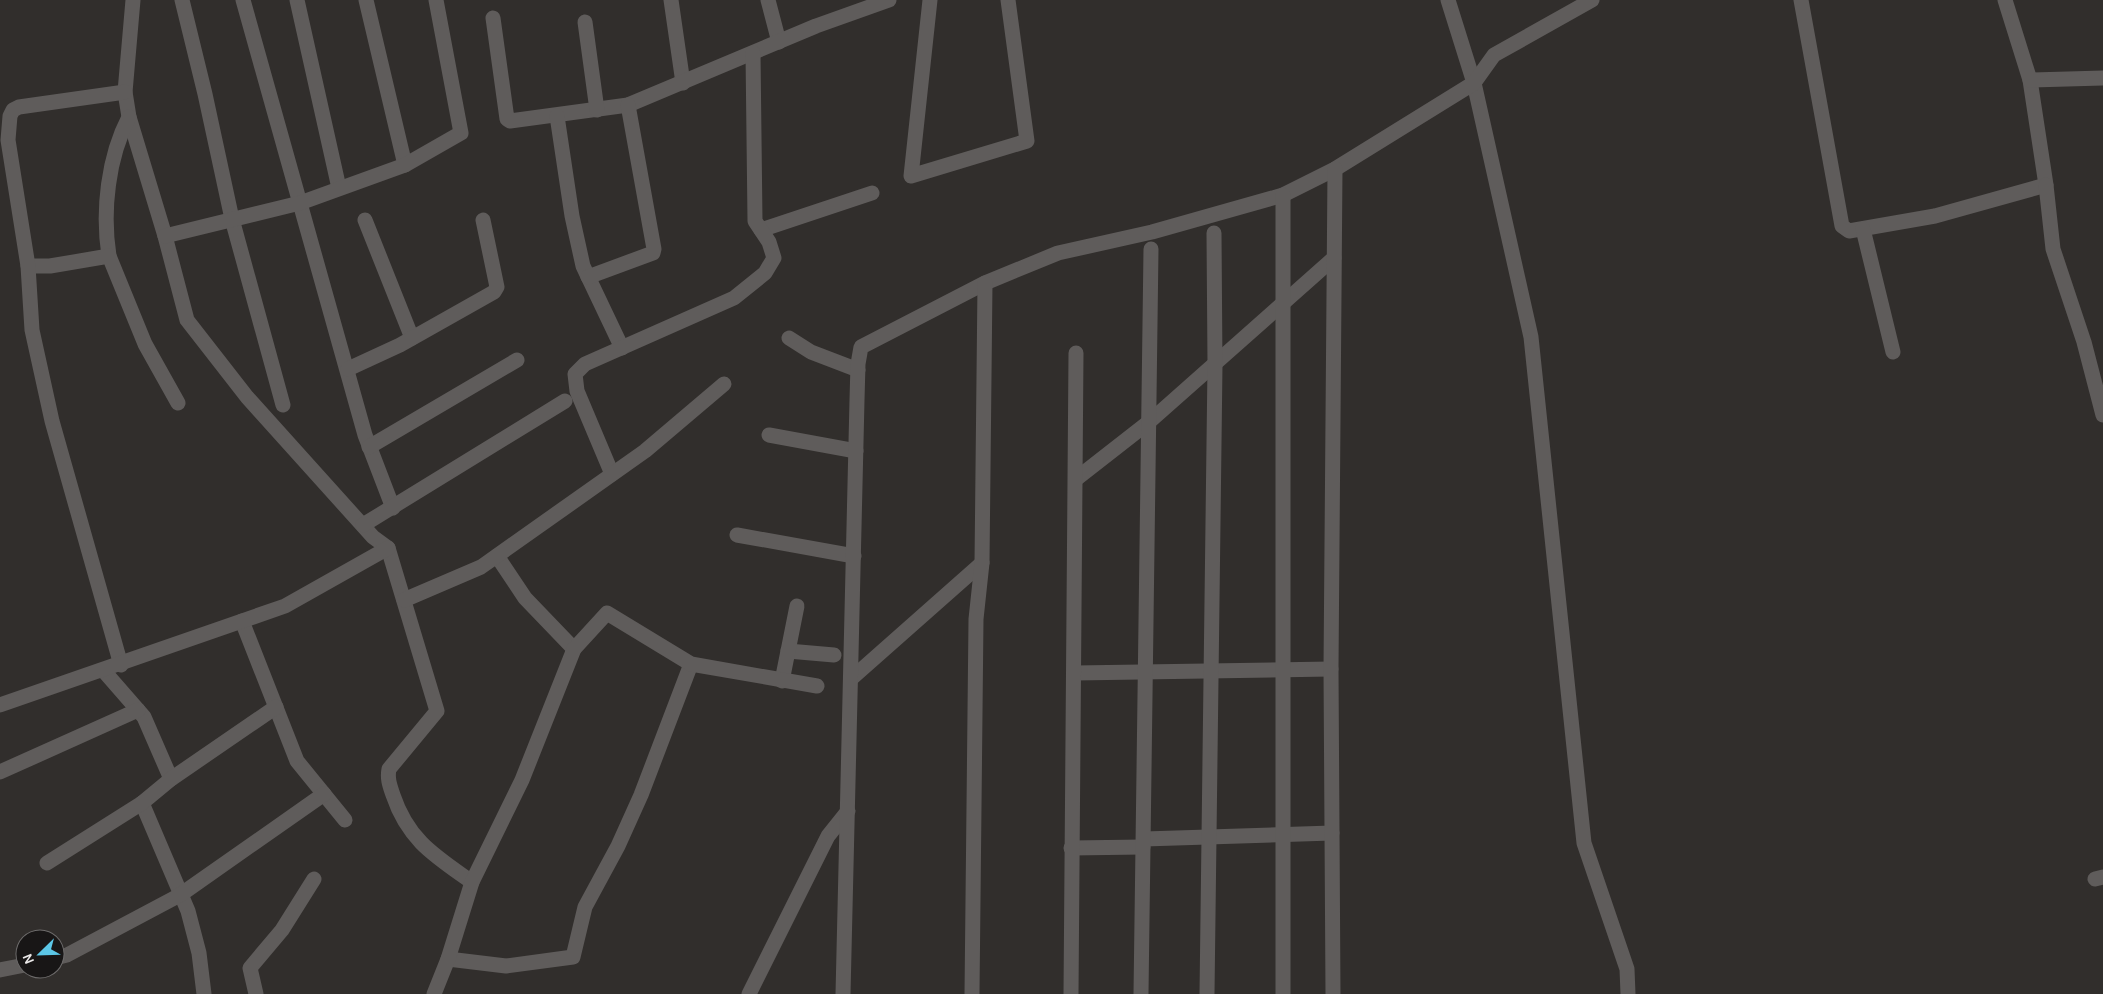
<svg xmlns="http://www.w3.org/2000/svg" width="2103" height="994" viewBox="0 0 2103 994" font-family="Karla,sans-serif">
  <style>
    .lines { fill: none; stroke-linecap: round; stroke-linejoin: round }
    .street { stroke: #5f5c5b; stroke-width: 15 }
  </style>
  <rect width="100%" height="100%" fill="#312e2c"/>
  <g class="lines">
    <!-- street -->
    <g class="street">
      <path d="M133,0L125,92L129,117L165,236L187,320L247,397L373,537L388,548L437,711L389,769C387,779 390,786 393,795C408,840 435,856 472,882"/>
      <path d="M182,0L205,94L232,219L283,405"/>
      <path d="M243,0L365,435L393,508"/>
      <path d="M297,0L339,188"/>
      <path d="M366,0L405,165"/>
      <path d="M671,0L683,83"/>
      <path d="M768,0L779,42"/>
      <path d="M930,0L911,176L1027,141L1008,0"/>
      <path d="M1448,0L1474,83L1531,337L1584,843L1627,969L1628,994"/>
      <path d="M1801,0L1842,226L1849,231L1935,216L2046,185L2030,80"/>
      <path d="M2005,0L2030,80L2103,78"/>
      <path d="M493,18L507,119L510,121L628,105L816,26L889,0"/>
      <path d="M585,22L597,110"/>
      <path d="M557,116L572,216L583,266L622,348"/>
      <path d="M2046,185L2053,249L2084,342L2103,415"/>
      <path d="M365,220L412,338"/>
      <path d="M1863,229L1893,352"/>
      <path d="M761,230L872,193"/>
      <path d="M165,236L300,203L405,165L461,133L436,0"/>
      <path d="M109,256C102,211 108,157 129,117"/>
      <path d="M28,266H50L109,256L145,344L178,403"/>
      <path d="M588,277L653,253L654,249L628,105"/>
      <path d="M789,338L811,352L858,370"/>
      <path d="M348,369L400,345L494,292L497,287L483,220"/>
      <path d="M769,435L856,451"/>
      <path d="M369,447L517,360"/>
      <path d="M612,474L577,391L575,374L585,364L734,298L765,273L774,258L769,242L755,221L753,53"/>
      <path d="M1076,479L1149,422L1334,258"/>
      <path d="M363,525L565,401"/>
      <path d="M737,535L854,556"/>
      <path d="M497,556L525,598L574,649"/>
      <path d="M404,600L481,567L645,451L724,384"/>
      <path d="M242,621L297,761L345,820"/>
      <path d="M788,651L834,655"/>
      <path d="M121,665L52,421L32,330L28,266L8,140L10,116L13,110L19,107L125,92"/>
      <path d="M103,670L144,717L171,779"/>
      <path d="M1075,673L1331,669"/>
      <path d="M852,678L982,563"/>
      <path d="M782,681L797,606"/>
      <path d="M0,705L285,606L388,548"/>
      <path d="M0,772L138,710"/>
      <path d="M142,803L188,911L199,953L204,994"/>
      <path d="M1144,839L1332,833"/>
      <path d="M1071,848L1143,847"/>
      <path d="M47,863L142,803L171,779L276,707"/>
      <path d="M2095,879L2103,877"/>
      <path d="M55,958L67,955L180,895L324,794"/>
      <path d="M448,959L506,966L573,957L585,907L618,846L641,795L691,664"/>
      <path d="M0,970L25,965"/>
      <path d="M256,994L250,968L282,930L314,879"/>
      <path d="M434,994L448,959L472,882L522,780L574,649L607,613L691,664L817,686"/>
      <path d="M749,994L828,836L848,811"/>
      <path d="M843,994L857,400L858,364L861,347L985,283L1058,253L1152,232L1283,195L1335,169L1474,83L1494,55L1592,0"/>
      <path d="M972,994L976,619L982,563L985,283"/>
      <path d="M1071,994L1076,353"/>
      <path d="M1141,994L1151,249"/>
      <path d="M1207,994L1215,365L1214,233"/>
      <path d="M1283,994V195"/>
      <path d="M1333,994L1331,669L1335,169"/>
    </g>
  </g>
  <!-- north arrow -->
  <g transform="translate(40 954) rotate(247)"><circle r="24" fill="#181616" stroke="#6d6b6b"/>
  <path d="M0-4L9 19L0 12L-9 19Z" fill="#5cc7e7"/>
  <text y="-8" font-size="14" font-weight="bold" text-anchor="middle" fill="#eceaea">N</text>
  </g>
</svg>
